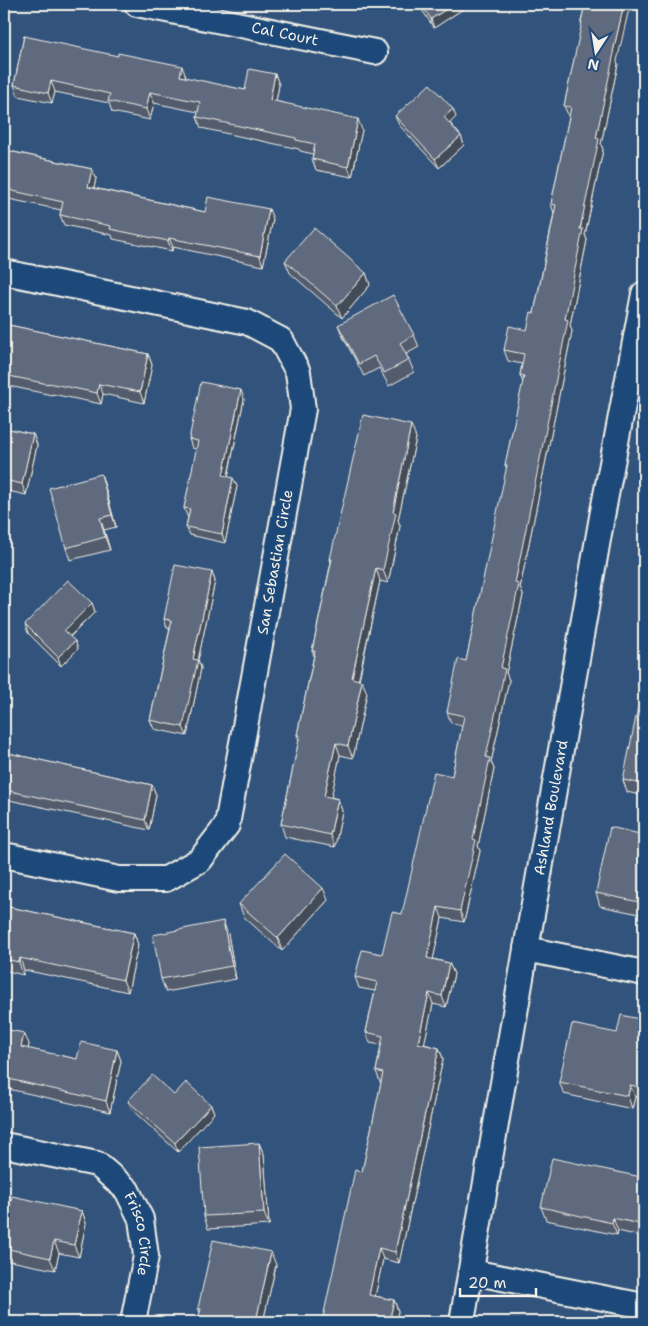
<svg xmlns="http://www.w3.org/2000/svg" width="648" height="1326" viewBox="0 0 648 1326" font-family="'Shantell Sans',sans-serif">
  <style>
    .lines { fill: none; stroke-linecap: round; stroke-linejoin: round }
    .street-casing { stroke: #f4f1e8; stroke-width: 28 }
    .street { stroke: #1f4a7a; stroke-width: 24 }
    .wall { fill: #525c6d; stroke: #f4f1e8 }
    .shaded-wall { fill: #424b59; stroke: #f4f1e8 }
    .building { fill: #5f6b7f; stroke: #f4f1e8 }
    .labels { text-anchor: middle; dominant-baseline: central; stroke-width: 4.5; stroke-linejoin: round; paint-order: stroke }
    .street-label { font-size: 15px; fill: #f4f1e8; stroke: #1f4a7a }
  </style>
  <rect width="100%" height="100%" fill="#32547c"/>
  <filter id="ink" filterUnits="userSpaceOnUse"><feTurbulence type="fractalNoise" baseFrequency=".02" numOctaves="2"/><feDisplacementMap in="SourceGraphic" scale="10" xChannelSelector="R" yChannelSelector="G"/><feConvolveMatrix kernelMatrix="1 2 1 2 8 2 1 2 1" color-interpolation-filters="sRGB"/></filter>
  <g filter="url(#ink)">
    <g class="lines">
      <defs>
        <g id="street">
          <path id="s1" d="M137,4L375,52"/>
          <path d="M4,272L247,322L281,340L298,372L303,409L227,825L200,860L166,879H119L4,855"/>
          <path d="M526,949L644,973"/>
          <path id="s2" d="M4,1145L97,1164L127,1190L141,1219L146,1256L133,1322"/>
          <path d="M472,1272L644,1306"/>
          <path id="s3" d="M462,1322L526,949L603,511L644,294"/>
        </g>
      </defs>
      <!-- street casing -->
      <use href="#street" class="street-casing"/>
      <!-- street -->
      <use href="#street" class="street"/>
    </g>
    <!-- wall -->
    <g class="wall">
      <path d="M418,4H465L466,7L434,28Z"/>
      <path d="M585,4L618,64L601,144L603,150L585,235L587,240L570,325L572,331L520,588L523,595L506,673L509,680L491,762L494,769L478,846L480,851L464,922L442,918L433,959L449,963L454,974L446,1007L433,1004L424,1044L439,1048L443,1059L399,1263L383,1259L375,1296L394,1300L398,1311L396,1322H322L362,1172L381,1083L380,1082L376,1071L381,1045L370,1043L366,1032L375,991L359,988L355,977L382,954L402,914L452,776L462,726L451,723L447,712L466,661L507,469L505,465L523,383L520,375L522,364L508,361L504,350L527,330L534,313L554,213L551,204L569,117L564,106L582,25L581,22Z"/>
      <path d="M24,36L186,78L245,90L275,74L279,85L276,101L362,130L352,177L316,170L312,159L313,154L300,151L299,149L201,128L197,117L198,112L154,103L150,120L112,112L109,103L55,92L52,103L18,96L14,85Z"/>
      <path d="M395,116L456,117L450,123L461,136L464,145L439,168L399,125Z"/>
      <path d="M4,147L5,150L92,169L96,178L94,188L205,212L273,219L263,266L173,247L172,251L113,239L112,235L64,225L60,215L61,210L4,198Z"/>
      <path d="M285,261L366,273L370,285L342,318L290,273Z"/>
      <path d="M4,324L148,354L152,365L144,403L103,394L101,404L52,394V395L4,385Z"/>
      <path d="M338,325L414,335L419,347L406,354L409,360L414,372L389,386L379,368L364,376L343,337Z"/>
      <path d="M244,399L228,477L237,486L225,543L190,535L186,527L188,517L187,516L184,508L197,449L192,448L189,439Z"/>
      <path d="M4,428L33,434L37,445L26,495L4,490Z"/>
      <path d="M416,438L398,520L400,526L388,583L380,581L359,680L367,693L353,758L340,755L331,797L338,799L342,811L335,847L285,837L281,824L299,740L297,735L314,655L312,651L331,562L330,559Z"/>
      <path d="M101,474L105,487L116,527L104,530L110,550L70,560L66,548Z"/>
      <path d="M212,572L215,581L198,660L201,668L187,736L154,729L150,720L170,628H167L164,619Z"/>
      <path d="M92,603L95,612L70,637L78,649L61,666L28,633L25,624Z"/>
      <path d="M644,708V796L627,792L623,780Z"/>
      <path d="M4,752L152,785L156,795L149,830L9,800L8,798L4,797Z"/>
      <path d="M644,835V915L600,906L596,893Z"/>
      <path d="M328,900L282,951L244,917L239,904Z"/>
      <path d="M4,906L134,933L138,945L128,992L24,970L23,975L4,970Z"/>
      <path d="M228,934L236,979L166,992L161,979Z"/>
      <path d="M644,1020V1099L635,1097L632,1109L564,1094L559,1082L617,1033Z"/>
      <path d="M4,1029L29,1044L28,1049L77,1059L117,1050L121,1061L110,1112L4,1088Z"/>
      <path d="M174,1095L211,1105L214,1113L178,1152L132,1110L128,1101Z"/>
      <path d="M259,1143L264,1155L269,1225L208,1229L204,1216Z"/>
      <path d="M644,1175V1237L618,1231L617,1235L546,1220L541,1207L641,1177Z"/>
      <path d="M4,1199L82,1211L86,1223L79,1257L59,1253L55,1270L5,1260L4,1256Z"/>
      <path d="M276,1265L263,1322H197L200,1313L198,1308Z"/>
    </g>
    <!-- shaded-wall -->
    <g class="shaded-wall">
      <path d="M454,4H465L466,7L434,28L431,19Z"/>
      <path d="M624,4H630L617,61L618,64L601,144L603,150L585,235L587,240L570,325L572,331L520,588L523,595L506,673L509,680L491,762L494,769L478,846L480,851L464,922L460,911L515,583L565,319L596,138L613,52Z"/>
      <path d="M182,66L186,77L180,76Z"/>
      <path d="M275,74L279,85L274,111L270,100Z"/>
      <path d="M51,81L55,92L52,103L48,93Z"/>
      <path d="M150,92L154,103L150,120L146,109Z"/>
      <path d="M453,109L456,117L447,126L444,117Z"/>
      <path d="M358,119L362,130L352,177L348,167Z"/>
      <path d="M461,136L464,145L439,168L435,159Z"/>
      <path d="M92,169L96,178L92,197L88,187Z"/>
      <path d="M269,209L273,219L263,266L260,256Z"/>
      <path d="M169,238L173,247L172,251L168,241Z"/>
      <path d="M366,273L370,285L342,318L337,306Z"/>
      <path d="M148,354L152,365L144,403L140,392Z"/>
      <path d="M99,384L103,394L101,404L97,393Z"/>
      <path d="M241,390L244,399L226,484L223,475Z"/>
      <path d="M411,425L416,438L398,520L400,526L388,583L383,570L393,512Z"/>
      <path d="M33,434L37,445L26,495L22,484Z"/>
      <path d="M101,474L105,487L116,527L112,515Z"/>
      <path d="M233,478L237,486L225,543L222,534Z"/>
      <path d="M100,518L104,530L110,550L105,537Z"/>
      <path d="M376,568L380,581L356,691L352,678Z"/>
      <path d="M212,572L215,581L198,660L201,668L187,736L183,727L193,659Z"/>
      <path d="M92,603L95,612L67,639L64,631Z"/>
      <path d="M4,634L6,640L4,650Z"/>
      <path d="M75,641L78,649L61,666L58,657Z"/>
      <path d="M362,681L367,693L353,758L348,746Z"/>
      <path d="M336,743L340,755L329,808L324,796Z"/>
      <path d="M152,785L156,795L149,830L145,820Z"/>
      <path d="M338,799L342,811L335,847L330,835Z"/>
      <path d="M323,888L328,900L282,951L278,938Z"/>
      <path d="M438,907L442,918L431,969L427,958Z"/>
      <path d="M223,921L228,934L236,979L232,966Z"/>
      <path d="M134,933L138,945L128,992L123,980Z"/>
      <path d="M20,958L24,970L23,975L19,962Z"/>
      <path d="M449,963L454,974L446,1007L442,996Z"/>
      <path d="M429,993L433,1004L422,1054L418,1043Z"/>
      <path d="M644,1020V1048L640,1037Z"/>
      <path d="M24,1033L29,1044L26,1059L21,1047Z"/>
      <path d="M439,1048L443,1059L399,1263L395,1252Z"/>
      <path d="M117,1050L121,1061L110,1112L106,1101Z"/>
      <path d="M630,1085L635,1097L632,1109L628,1096Z"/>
      <path d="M211,1105L214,1113L178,1152L175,1143Z"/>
      <path d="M259,1143L264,1155L269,1225L264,1213Z"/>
      <path d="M82,1211L86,1223L79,1257L74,1245Z"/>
      <path d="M613,1218L618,1231L617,1235L612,1223Z"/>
      <path d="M54,1241L59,1253L55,1270L50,1258Z"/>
      <path d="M379,1248L383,1259L373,1306L369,1295Z"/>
      <path d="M271,1252L276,1265L263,1322H257L256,1321Z"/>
      <path d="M394,1300L398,1311L396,1322H389Z"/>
      <path d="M234,1316L236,1322H233Z"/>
    </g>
    <!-- building -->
    <g class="building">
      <path d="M421,4H454L431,19Z"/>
      <path d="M585,4H624L613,52L614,53L596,138L599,139L580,229H583L565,319L568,320L515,583L519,584L501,668L505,669L486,757L490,758L473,839L476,840L460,911L438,907L427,958L449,963L442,996L429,993L418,1043L439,1048L395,1252L379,1248L369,1295L394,1300L389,1322H322L355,1170L362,1172L383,1073L376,1071L383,1036L366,1032L377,982L355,977L362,950L382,954L392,912L402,914L434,772L452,776L464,716L447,712L458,659L466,661L507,465H505L524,376L520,375L524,354L504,350L509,326L527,330L531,312L534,313L556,205L551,204L571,107L564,106L582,22H581Z"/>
      <path d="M24,36L118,56V53L182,66L180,76L245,90L249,69L275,74L270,100L358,119L348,167L312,159L315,144L296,140V138L197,117L200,102L150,92L146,109L108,101L110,94L51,81L48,93L14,85Z"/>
      <path d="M430,84L453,109L444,117L461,136L435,159L395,116Z"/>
      <path d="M4,150L92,169L88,187L205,212L208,197L269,209L260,256L169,238L168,241L110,229L111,226L60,215L63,202L4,189Z"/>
      <path d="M314,228L366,273L337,306L285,261Z"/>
      <path d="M393,295L414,335L400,343L409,360L384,373L374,356L359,364L338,325Z"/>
      <path d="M4,324L148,354L140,392L99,384L97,393L48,383V384L4,375Z"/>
      <path d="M201,382L241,390L223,475L233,478L222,534L186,527L190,509L184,508L198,441L189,439Z"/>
      <path d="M363,415L411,425L393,512L396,513L383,570L376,568L352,678L362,681L348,746L336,743L324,796L338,799L330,835L281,824L300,735H297L315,651H312L332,559H330Z"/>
      <path d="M4,428L33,434L22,484L4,480Z"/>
      <path d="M101,474L112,515L100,518L105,537L66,548L49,488Z"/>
      <path d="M175,565L212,572L193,659L198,660L183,727L150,720L172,620L164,619Z"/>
      <path d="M68,580L92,603L64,631L75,641L58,657L25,624Z"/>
      <path d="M638,707L644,708V784L623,780Z"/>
      <path d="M4,752L152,785L145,820L5,790V788H4Z"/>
      <path d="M610,827L644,835V903L596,893Z"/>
      <path d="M285,854L323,888L278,938L239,904Z"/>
      <path d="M4,906L134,933L123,980L20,958L19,962L4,959Z"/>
      <path d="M223,921L232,966L161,979L153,935Z"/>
      <path d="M621,1015L644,1020L640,1037L644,1038V1088L630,1085L628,1096L559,1082L572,1024L617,1033Z"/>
      <path d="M4,1029L24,1033L21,1047L77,1059L81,1042L117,1050L106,1101L4,1078Z"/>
      <path d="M152,1075L174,1095L186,1082L211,1105L175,1143L128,1101Z"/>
      <path d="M259,1143L264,1213L204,1216L199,1147Z"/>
      <path d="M552,1158L641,1177L642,1174L644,1175V1225L613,1218L612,1223L541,1207Z"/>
      <path d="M12,1196L82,1211L74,1245L54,1241L50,1258L4,1248V1199L11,1201Z"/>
      <path d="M213,1240L271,1252L256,1321L234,1316L233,1322H197L201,1309L198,1308Z"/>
      <path d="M4,1316L34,1322H4Z"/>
    </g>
  </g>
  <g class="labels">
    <!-- street labels -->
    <g class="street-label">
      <text stroke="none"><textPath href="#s1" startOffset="151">Cal Court</textPath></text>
      <text transform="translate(275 562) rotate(-80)">San Sebastian Circle</text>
      <text stroke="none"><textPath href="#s3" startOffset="522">Ashland Boulevard</textPath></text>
      <text stroke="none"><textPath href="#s2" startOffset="181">Frisco Circle</textPath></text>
    </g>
  </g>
  <!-- margin -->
  <rect width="648" height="1326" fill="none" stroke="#1f4a7a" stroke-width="20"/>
  <rect x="10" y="10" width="628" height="1306" fill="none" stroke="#f4f1e8" stroke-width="2" filter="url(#ink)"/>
  <!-- north arrow -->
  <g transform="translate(596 52) rotate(192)" stroke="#1f4a7a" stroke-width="4" paint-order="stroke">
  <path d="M0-4L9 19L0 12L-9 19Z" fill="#f4f1e8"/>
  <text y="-8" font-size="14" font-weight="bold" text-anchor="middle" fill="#f4f1e8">N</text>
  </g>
  <!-- scale -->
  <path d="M460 1288v8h76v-8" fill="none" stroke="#f4f1e8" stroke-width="2.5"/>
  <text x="468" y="1288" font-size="15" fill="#f4f1e8" stroke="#1f4a7a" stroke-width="4" paint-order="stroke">20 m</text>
</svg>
